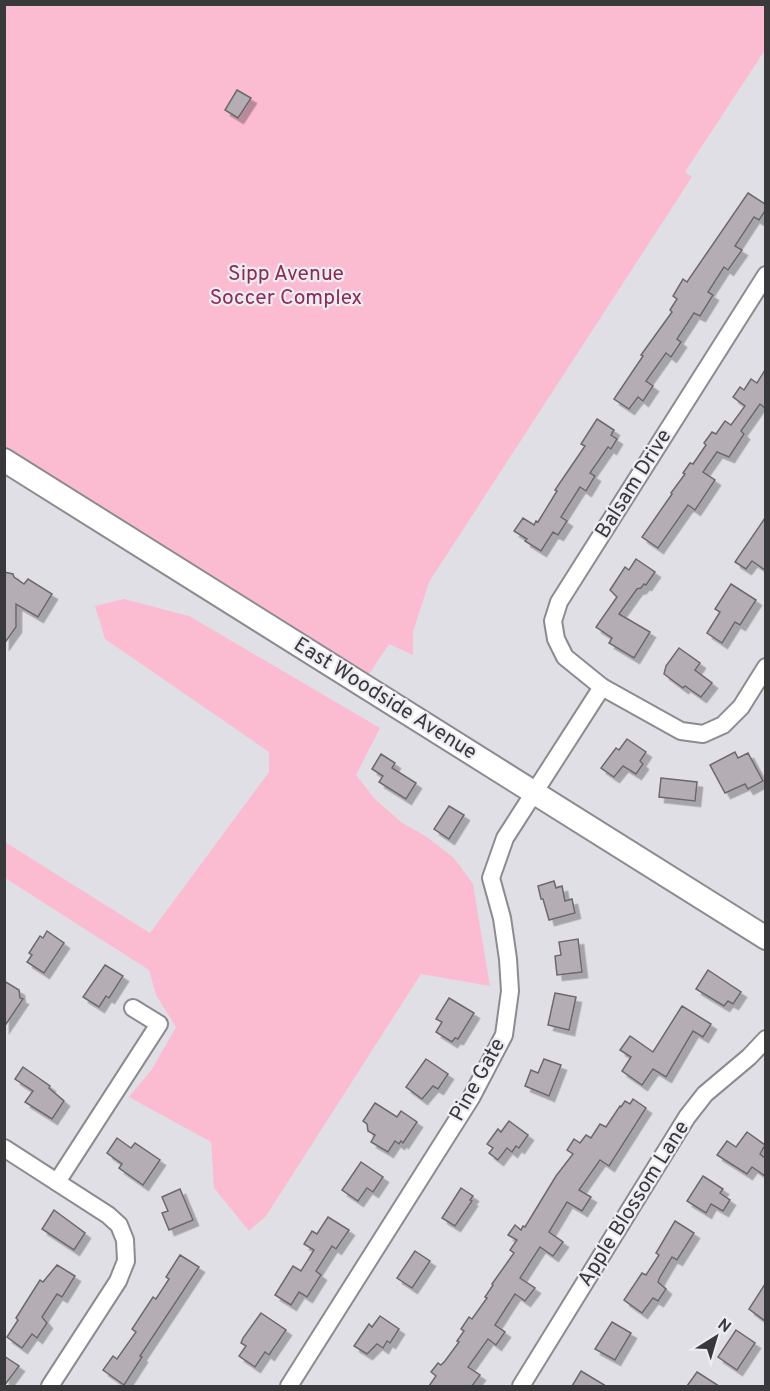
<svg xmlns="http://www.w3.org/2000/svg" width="770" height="1391" viewBox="0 0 770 1391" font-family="Overpass,sans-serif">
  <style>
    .green { fill: #fbbcd1 }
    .building { fill: #b4aeb4; stroke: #6d686c; stroke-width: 1.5; filter: url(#shadow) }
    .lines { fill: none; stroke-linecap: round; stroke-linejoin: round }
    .minor-casing { stroke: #8d8b91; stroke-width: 20 }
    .secondary-casing { stroke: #8d8b91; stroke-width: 26 }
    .minor { stroke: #fff; stroke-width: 16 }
    .secondary { stroke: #fff; stroke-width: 22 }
    .labels { text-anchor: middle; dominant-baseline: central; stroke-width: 4.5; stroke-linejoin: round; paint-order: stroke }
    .park-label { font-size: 21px; fill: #8b2d55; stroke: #eeecf3 }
    .street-label { font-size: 21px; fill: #39383b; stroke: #eeecf3 }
  </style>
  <defs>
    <filter id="shadow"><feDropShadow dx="5.5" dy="5.5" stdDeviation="0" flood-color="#0004"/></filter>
  </defs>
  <rect width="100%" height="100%" fill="#e1dfe6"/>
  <!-- green -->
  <g class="green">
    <path d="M4,5H765V50L685,172L692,177L429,582L413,632V655L389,644L369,674L5,447Z"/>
    <path d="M124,599L189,616L380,728L356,775L375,799L401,822L427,837L454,858L473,884L490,986L421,974L266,1216L249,1231L214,1188L211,1142L129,1097L152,1069L176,1027L156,995L149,970L5,878V842L150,933L269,772V752L105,639L95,606Z"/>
  </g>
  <!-- building -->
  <g class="building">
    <path d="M237,90L251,98L238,118L225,110Z"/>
    <path d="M748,193L765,204V211L759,220L754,217L735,246L742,250L728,270L724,267L708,292L713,295L700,316L694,313L677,339L681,342L671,357L666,353L646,381L653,386L643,401L638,397L629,409L614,399L643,356L641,355L672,312L670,310L677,299L673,296L683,279L687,282Z"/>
    <path d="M765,370V408L760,404L741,431L744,434L729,457L717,452L703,472L715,480L695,510L688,505L658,548L642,537L672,494L671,493L685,474L683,473L690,463L693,464L706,445L704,443L712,432L716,434L725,421L731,425L745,406L733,397L740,387L744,390L751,379L757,383Z"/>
    <path d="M597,419L614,430L611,435L617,439L611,449L608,447L590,473L595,476L586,491L580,487L561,517L567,521L558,535L553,532L541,551L525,541L527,539L514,531L523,518L534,525L536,521L538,522L557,491L555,490L585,446L581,444Z"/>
    <path d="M765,518V570L752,561L746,569L735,562Z"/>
    <path d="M636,559L655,572L646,585L644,584L641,588L637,589L619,614L650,632L634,658L609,643L612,638L596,627L617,597L610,590L625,567L629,570Z"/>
    <path d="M4,572L13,574L14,577L24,584L28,579L52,594L38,617L16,604V627L4,644Z"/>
    <path d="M731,584L756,600L740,625L735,622L722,643L707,633L720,612L715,609Z"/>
    <path d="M679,648L700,663L695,670L712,683L701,697L685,686L683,688L664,674L666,666Z"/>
    <path d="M627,739L646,752L640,761L643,764L636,774L623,766L614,777L601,768L616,748L619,750Z"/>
    <path d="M735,752L738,758L748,753L763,781L748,789L745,784L725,793L710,765Z"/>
    <path d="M381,754L395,763L392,768L416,783L406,799L379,782L383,776L372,769Z"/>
    <path d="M661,778L697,782L695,801L659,797Z"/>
    <path d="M449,806L464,815L449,839L434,829Z"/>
    <path d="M554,881L556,888L562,886L565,901L572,899L575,913L549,920L543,899H541L538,886Z"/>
    <path d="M47,931L64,943L44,973L27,962L32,955L29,953L40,936L43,938Z"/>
    <path d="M578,939L582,972L557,975L555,956L561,955L559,942Z"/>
    <path d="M105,965L123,976L109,998L106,996L99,1007L83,997Z"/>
    <path d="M708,970L741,992L733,1004L728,1001L724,1006L696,989Z"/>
    <path d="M4,981L19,990L20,998L23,999L4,1027Z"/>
    <path d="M555,993L576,997L569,1030L548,1025Z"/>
    <path d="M449,998L474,1013L458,1039L455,1038L452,1042L436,1032L442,1022L436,1019Z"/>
    <path d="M682,1006L711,1024L703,1037L693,1031L666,1077L653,1069L642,1085L622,1071L631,1057L620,1050L630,1036L653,1052Z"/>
    <path d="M426,1059L448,1074L438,1089L433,1086L422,1099L406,1087Z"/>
    <path d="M544,1059L561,1065L549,1096L525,1086L531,1070L538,1073Z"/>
    <path d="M23,1067L50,1086L49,1088L64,1101L52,1119L25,1102L33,1091L15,1079Z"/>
    <path d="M633,1099L646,1108L609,1166L600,1160L579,1190L591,1197L582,1211L567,1202L549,1232L563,1242L553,1256L540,1247L520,1278L535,1288L525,1301L515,1294L495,1325L505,1332L496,1345L488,1339L468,1367L480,1375L472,1386H429L436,1376L431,1372L438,1363L441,1365L445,1361L459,1342L457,1341L464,1331L461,1329L469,1317L472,1319L487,1298L485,1297L493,1285L492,1284L514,1253L510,1250L517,1240L508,1235L515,1225L521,1230L523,1226L525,1227L556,1176L573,1154L567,1150L574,1139L580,1143L586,1135L591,1138L600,1124L606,1127L620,1106L621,1107L625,1101L630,1104Z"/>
    <path d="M375,1103L397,1117L401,1111L417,1122L403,1143L401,1141L399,1144L395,1141L388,1152L371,1142L375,1135L368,1131L367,1124L363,1121Z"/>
    <path d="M509,1121L528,1135L519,1148L516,1146L512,1152L507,1148L498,1160L489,1153L493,1148L487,1144L498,1129L501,1132Z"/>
    <path d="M747,1132L765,1145L760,1154L765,1158V1176L752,1167L747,1174L717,1155L727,1141L736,1147Z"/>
    <path d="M117,1138L131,1148L135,1143L160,1160L143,1185L119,1168L122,1164L107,1153Z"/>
    <path d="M361,1162L383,1177L373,1192L367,1188L358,1201L342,1190Z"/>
    <path d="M703,1176L723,1189L720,1193L730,1200L723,1211L711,1204L706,1213L687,1201Z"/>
    <path d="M461,1188L473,1196L470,1200L472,1201L455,1226L442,1218Z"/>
    <path d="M180,1189L193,1220L169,1230L162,1213L168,1211L162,1197Z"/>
    <path d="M54,1210L85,1233L74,1250L42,1229Z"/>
    <path d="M328,1217L349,1230L336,1249L332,1246L316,1271L321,1275L307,1297L299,1292L291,1305L275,1295L293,1266L301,1271L314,1250L304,1244L312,1231L317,1234Z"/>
    <path d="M675,1221L694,1233L677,1260L672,1257L660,1277L658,1282L666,1289L658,1301L653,1298L642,1313L624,1300L642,1273L646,1275L659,1255L656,1253Z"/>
    <path d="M415,1251L430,1261L412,1288L397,1278Z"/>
    <path d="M180,1255L199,1267L140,1356L142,1357L124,1385L103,1370L113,1356L117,1359L136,1332L132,1329L153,1297L156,1299L169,1279L166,1277Z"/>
    <path d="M57,1265L75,1276L62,1297L57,1294L42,1317L47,1323L37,1338L32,1334L22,1348L7,1337L18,1320L16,1318L40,1280L43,1282Z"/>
    <path d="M765,1284V1321L749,1309Z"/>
    <path d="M261,1313L286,1330L269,1355L265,1352L255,1367L239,1356L246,1346L241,1343L243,1338Z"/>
    <path d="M380,1316L399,1329L390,1343L387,1341L383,1348L377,1344L367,1354L354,1346L369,1324L372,1327Z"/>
    <path d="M612,1322L631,1333L615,1360L595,1349Z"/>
    <path d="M736,1330L755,1343L737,1370L718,1357Z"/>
    <path d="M4,1356L19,1366L4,1386Z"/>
    <path d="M581,1371L606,1386H572Z"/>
    <path d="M697,1372L719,1386H687Z"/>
  </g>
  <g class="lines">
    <defs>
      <g id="minor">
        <path d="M766,275L559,602L553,621L556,639L565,657L602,687L681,731L703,734L723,725L741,707L766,667"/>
        <path d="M4,1148L108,1215L119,1225L125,1240L126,1261L118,1281L50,1386"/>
        <path d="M57,1182L159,1024L133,1008"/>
        <path d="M289,1386L471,1098L504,1035L510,991L508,959L502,918L491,878L505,838L602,687"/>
        <path d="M521,1386L687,1117L705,1094L749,1057L766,1039"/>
      </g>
      <path id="secondary" d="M4,460L766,938"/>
    </defs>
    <!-- minor casing -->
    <use href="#minor" class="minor-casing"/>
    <!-- secondary casing -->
    <use href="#secondary" class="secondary-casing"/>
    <!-- minor -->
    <use href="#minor" class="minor"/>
    <!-- secondary -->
    <use href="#secondary" class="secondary"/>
  </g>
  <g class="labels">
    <!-- park labels -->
    <g class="park-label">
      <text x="286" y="274">Sipp Avenue<tspan x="286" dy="24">Soccer Complex</tspan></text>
    </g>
    <!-- street labels -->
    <g class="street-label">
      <text transform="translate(634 484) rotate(-58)">Balsam Drive</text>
      <text transform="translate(385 699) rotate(32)">East Woodside Avenue</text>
      <text transform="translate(478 1080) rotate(-61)">Pine Gate</text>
      <text transform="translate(634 1204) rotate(-58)">Apple Blossom Lane</text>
    </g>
  </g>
  <!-- border -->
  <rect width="770" height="1391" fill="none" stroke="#39383b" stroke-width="12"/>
  <!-- north arrow -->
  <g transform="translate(716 1337) rotate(37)" stroke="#eeecf3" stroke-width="4.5" paint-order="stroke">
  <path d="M0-4.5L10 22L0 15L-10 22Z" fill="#39383b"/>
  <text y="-9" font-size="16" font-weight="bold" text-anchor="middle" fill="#39383b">N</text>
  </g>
</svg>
